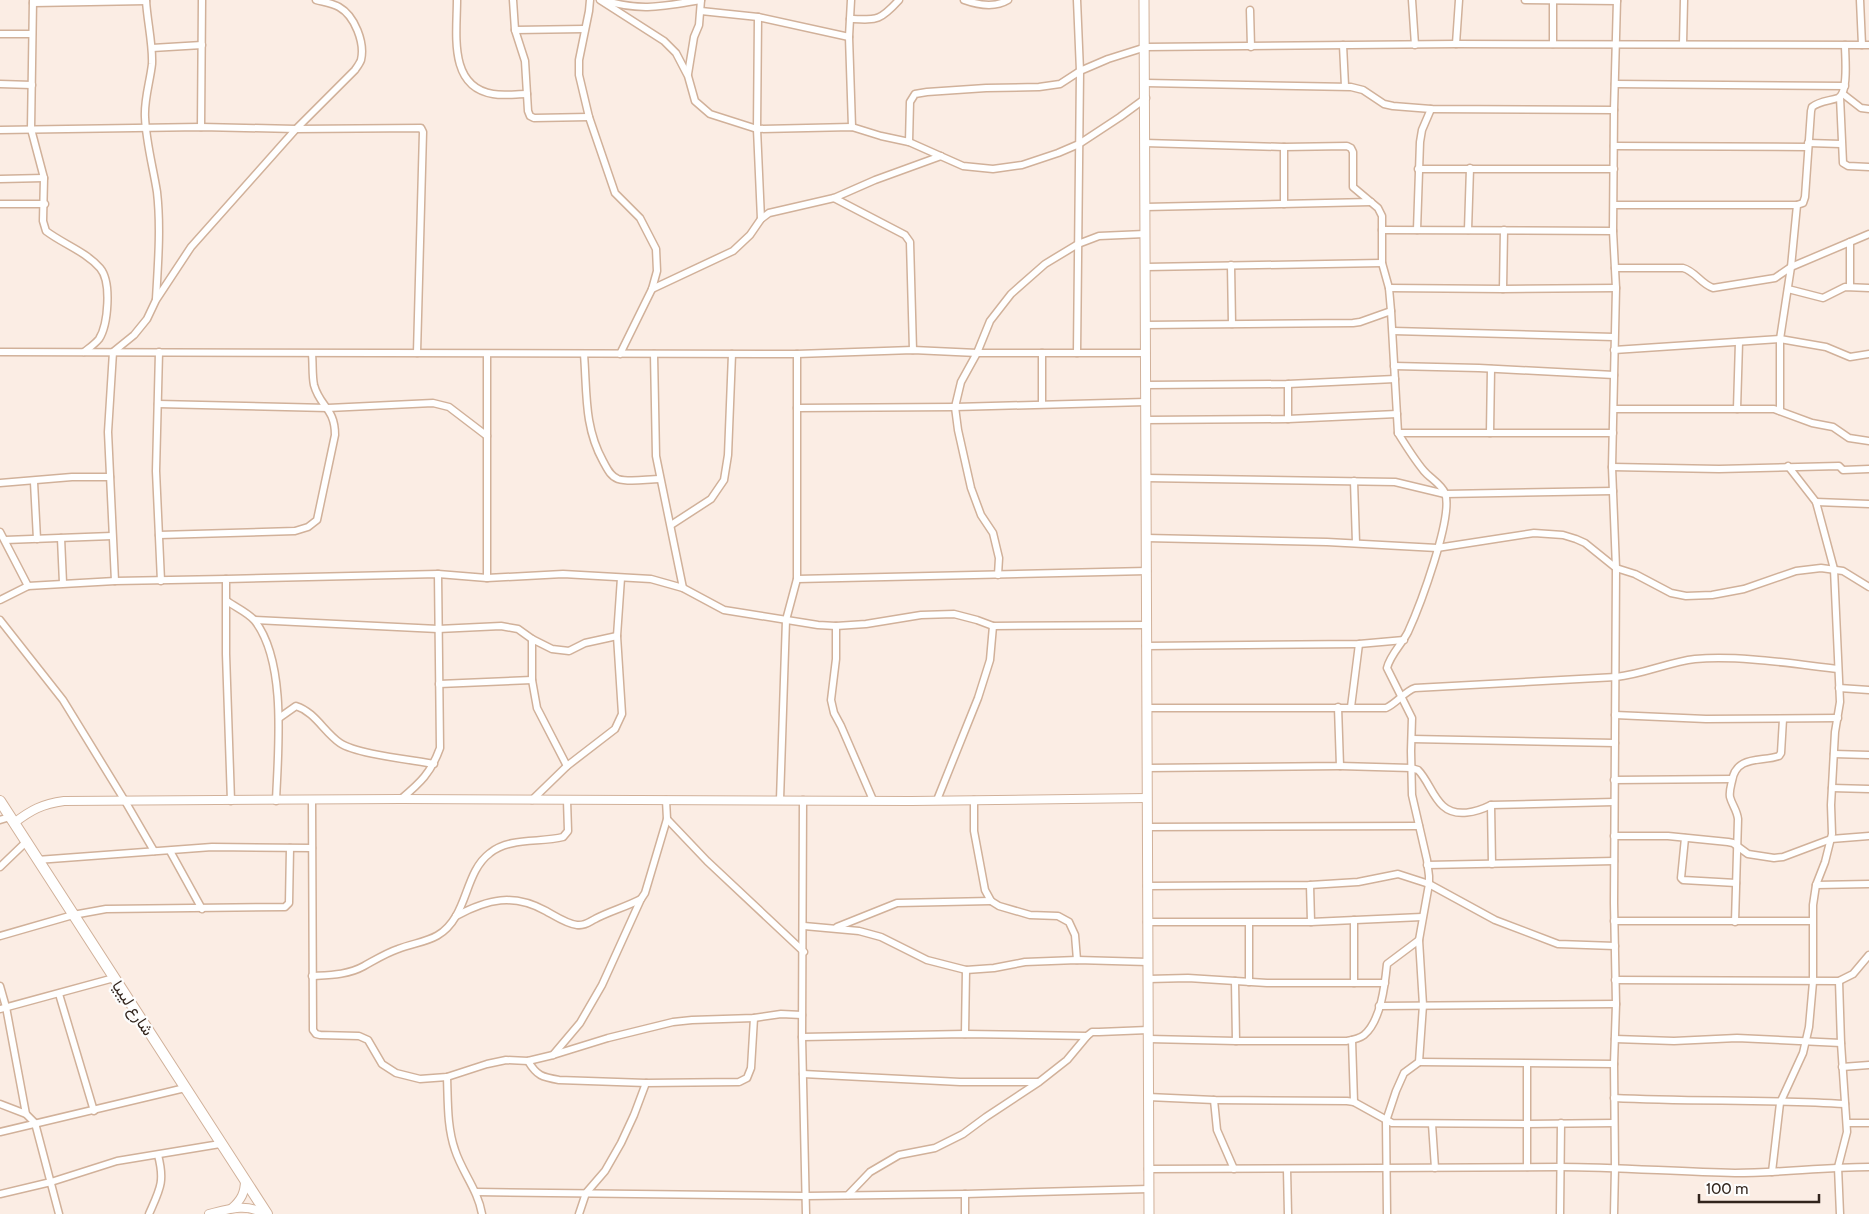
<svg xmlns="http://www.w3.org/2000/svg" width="1869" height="1214" viewBox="0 0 1869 1214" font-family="Cabin,Vazirmatn,sans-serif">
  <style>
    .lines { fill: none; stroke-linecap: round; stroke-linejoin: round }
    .minor-casing { stroke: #d1b19a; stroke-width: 9 }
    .tertiary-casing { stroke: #d1b19a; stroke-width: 10 }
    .secondary-casing { stroke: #d1b19a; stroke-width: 11 }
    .trunk-casing { stroke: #d1b19a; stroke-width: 12 }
    .minor { stroke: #fff; stroke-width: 6 }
    .tertiary { stroke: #fff; stroke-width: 8 }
    .secondary { stroke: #fff; stroke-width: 9 }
    .trunk { stroke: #fff; stroke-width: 10 }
    .labels { text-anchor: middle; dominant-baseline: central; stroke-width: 4.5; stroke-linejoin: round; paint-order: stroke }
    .street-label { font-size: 16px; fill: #31241c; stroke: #fdfdfd }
  </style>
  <rect width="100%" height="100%" fill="#fbede4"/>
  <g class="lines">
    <defs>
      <g id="minor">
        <path d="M33,0L31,129L44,178L43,221L46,231C63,244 85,251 100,268C112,282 108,325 99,339C95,344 89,348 84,352"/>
        <path d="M146,0C147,20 153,45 152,64C150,82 144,99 145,117C146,142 153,167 157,192C161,227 158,264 156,299"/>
        <path d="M457,0C457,33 448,87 493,94C504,96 516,94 527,94"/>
        <path d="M513,0L515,30L525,61L528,111L530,116L534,118L589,117"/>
        <path d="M590,0L589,11L579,60V75L589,117L615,193L640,218L656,249L657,271L652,289L620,354"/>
        <path d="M600,0L664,41L676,53L688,76L695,101L710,114L757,129L852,127L881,136L909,142L963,166L993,169L1022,165L1058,153L1079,144L1120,117L1146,98"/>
        <path d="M603,0C641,12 664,6 701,0"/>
        <path d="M851,0L849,37L852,127"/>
        <path d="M964,0C978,5 995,8 1008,0"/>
        <path d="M1412,0L1415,45"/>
        <path d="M1525,0L1617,1"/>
        <path d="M1860,0L1862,45"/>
        <path d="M33,3L146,1"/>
        <path d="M1250,10L1251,47"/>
        <path d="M701,11L758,17L849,37"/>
        <path d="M758,17L757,129L761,219"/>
        <path d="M850,19C877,20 880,21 899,0"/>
        <path d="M515,30L584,29"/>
        <path d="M0,34H32"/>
        <path d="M1456,44L1459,0"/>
        <path d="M1553,44V0"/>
        <path d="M1683,44L1684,0"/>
        <path d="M1343,45L1345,86"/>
        <path d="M152,48L202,45"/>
        <path d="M688,74L694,37L699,25L701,0"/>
        <path d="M1146,83L1351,87L1363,90L1384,104L1393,106L1431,109L1614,110"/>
        <path d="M0,84L32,85"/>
        <path d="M1615,84L1845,86"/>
        <path d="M1843,94L1861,108L1869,109"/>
        <path d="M1840,97L1843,163L1848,166L1869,167"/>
        <path d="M201,127L202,0"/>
        <path d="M0,130L201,127L296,129L421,128L423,132L417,353"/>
        <path d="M909,142L910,102L915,94L927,92L986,88L1039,87L1060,84L1080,71L1108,59L1146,47L1456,44L1869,45"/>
        <path d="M1145,143L1284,147L1347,146L1351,148L1353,152V187L1378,208L1382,216V263L1389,288L1391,311L1398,433C1406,446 1414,459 1424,471C1430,478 1441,484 1445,493C1454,516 1419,608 1408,632C1402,644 1390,655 1387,668L1412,718L1411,751L1412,795L1427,860L1429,876V884L1419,940L1423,1005L1419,1062L1404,1073L1396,1091L1386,1121L1387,1214"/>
        <path d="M1808,143L1841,144"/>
        <path d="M1614,146L1808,147"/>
        <path d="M1284,147V204"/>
        <path d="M1418,169H1614"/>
        <path d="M0,179L44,178"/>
        <path d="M834,198L905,235L910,242L913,350"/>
        <path d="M0,204H45"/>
        <path d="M1614,205H1797"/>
        <path d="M1145,207L1371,202"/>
        <path d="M1382,230L1613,231"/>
        <path d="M1417,230L1420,142L1422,130L1431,109"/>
        <path d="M1468,230L1470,168"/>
        <path d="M1231,265L1232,324"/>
        <path d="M1146,267L1382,263"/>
        <path d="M1615,268H1683C1695,271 1701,284 1713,288L1775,278L1791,267L1869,234"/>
        <path d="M1850,286V242"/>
        <path d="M1389,288L1503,289L1616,288"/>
        <path d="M652,289L733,251L750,235L761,219L769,213L834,198L875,180L941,156"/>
        <path d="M1503,289L1504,230"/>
        <path d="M1788,289L1823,298L1845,287L1869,288"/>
        <path d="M1145,325L1353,323L1360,322L1391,311"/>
        <path d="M1393,331L1614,337"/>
        <path d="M1614,350L1780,339L1826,347L1850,357L1869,354"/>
        <path d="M0,352L797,354L913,350L977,353H1146"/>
        <path d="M159,352L156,471L161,581"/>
        <path d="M1042,353V404"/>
        <path d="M1077,353L1080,71L1077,0"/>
        <path d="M487,354V578"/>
        <path d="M584,354C587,392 584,427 603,461C607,468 610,476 618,479C630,483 647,479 660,479"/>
        <path d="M654,354L656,456L683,588"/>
        <path d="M1394,366L1479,368L1614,375"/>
        <path d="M1146,385L1288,384L1395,379"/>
        <path d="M158,404L328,408L433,403L449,407L487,436"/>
        <path d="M797,408L955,407L1146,402"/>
        <path d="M1614,409H1774L1812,423L1833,427L1849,438L1869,441"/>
        <path d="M1737,409L1739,342"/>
        <path d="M1780,411V339L1791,267L1797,205L1803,203L1805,197L1811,111L1812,107C1819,101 1829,101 1838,98C1849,93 1845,57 1845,45"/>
        <path d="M1288,419L1397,414"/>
        <path d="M1146,420L1288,419V384"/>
        <path d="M1398,433H1613"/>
        <path d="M1490,433L1491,369"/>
        <path d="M1612,467L1719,469L1839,466L1843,470L1869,469"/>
        <path d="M1146,478L1395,482L1445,494L1613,491"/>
        <path d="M1354,481L1356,543"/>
        <path d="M34,482L37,539"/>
        <path d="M0,483L72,477H110"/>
        <path d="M1816,502L1869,504"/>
        <path d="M671,525L711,499L724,480L728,455L732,354"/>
        <path d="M0,532L28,586"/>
        <path d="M159,535L295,531L308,527L317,520L335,435C335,408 320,407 314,385C312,376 313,364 312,354"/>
        <path d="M61,538L63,583"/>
        <path d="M1146,538L1327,542L1437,548L1534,533L1563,535L1576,539L1585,543L1616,568L1635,574L1671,593L1686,596L1712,595L1744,589L1796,571L1821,568L1843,571L1869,587"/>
        <path d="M5,540L112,536"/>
        <path d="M998,575L999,558L993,533L981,515L971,488L958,430L955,407L961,382L977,353L990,321L1011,294L1045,264L1078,244L1099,236L1145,234"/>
        <path d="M797,579L1147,571"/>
        <path d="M115,581L108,432L113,352L134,335L147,319L156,300L191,247L296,129L355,70C357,67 360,63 361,60C365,43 355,16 339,7C332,3 323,2 316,0"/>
        <path d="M0,600L28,586L115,581L226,579"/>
        <path d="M227,601C235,607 249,613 255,621C287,663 278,750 276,801"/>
        <path d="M0,620L63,700L125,801L154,851"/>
        <path d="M255,620L438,629L501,626L518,629L532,639L552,649L569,651L585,643L617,636"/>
        <path d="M836,626V659L831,700L834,713L841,726L873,800"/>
        <path d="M532,639V680L537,708L567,766"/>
        <path d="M1146,646L1359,644L1404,640"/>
        <path d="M439,684L532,680"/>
        <path d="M1839,688L1869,690"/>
        <path d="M1351,707L1359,644"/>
        <path d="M1147,708H1386C1397,703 1405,691 1415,688L1616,677C1644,674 1669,662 1695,659C1739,655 1794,664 1838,669"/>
        <path d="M1615,715L1706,719L1838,718"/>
        <path d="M279,718L296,706C315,712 324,732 340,743C356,754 413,760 434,764"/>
        <path d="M1412,739L1615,743"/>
        <path d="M1834,754L1869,755"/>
        <path d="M1340,766L1411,768L1418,770C1428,780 1432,796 1443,806C1456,818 1477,812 1491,805L1614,802"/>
        <path d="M1147,768L1340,766L1338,707"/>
        <path d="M1614,780L1732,779"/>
        <path d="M1832,788L1869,789"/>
        <path d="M401,799C420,783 431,773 440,748L438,574"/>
        <path d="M532,800L567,766L615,729L622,714L617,636L621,578"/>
        <path d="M780,800L786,620L797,579V354"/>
        <path d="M803,800L802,1037L806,1214"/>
        <path d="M937,800L978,698L990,660L993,626"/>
        <path d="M974,800V831L985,890L991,901L999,906L1030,915L1058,916L1069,922L1075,935L1077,960"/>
        <path d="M231,801L226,654V579L438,574L487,578L563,574L651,579L683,588L724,610L818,625L836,626L866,624L921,615L954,614L977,620L993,626L1147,625"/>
        <path d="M312,801L313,1030L316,1034L320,1035L359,1036L368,1040L382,1064L396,1073L420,1079L447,1077L487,1064L506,1060L528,1061L553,1055L608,1038L673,1022L692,1020L754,1018L781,1014L802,1015"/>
        <path d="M1491,805L1492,864"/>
        <path d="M667,819L707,861L804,952"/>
        <path d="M0,820L10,817"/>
        <path d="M1147,827L1419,826"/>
        <path d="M1614,836H1668L1728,842L1733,843L1748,854L1774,858L1783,857L1831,839L1869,836"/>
        <path d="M1685,838L1681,878L1683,880L1736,883"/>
        <path d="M170,851L202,909"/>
        <path d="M37,860L212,847L312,848"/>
        <path d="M1427,865L1614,861"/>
        <path d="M0,867L26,842"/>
        <path d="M1816,885L1869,884"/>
        <path d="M1147,886L1310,885L1358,882L1398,874L1429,884L1495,920L1558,944L1615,946"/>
        <path d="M456,916C488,899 513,893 546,911C555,916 567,924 577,925C585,926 589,922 595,919C610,911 626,907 641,899"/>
        <path d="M1354,920V983"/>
        <path d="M1614,921H1812"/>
        <path d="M1147,922H1311L1310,885"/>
        <path d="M1311,922L1422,917"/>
        <path d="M1735,922L1738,819C1737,810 1732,805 1730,797C1729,791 1731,786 1732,781C1736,755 1761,762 1779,756L1781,753L1783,719"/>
        <path d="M1249,923V982"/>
        <path d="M804,926L859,931L881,937L927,960L966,970L994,968L1025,962L1077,960L1148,962"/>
        <path d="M837,927L897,903L991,901"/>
        <path d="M0,936L73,915L106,909L285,907L289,903L290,848"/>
        <path d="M312,976C330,975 348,975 364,966C375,960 386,953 398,949C422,940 441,942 456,916C468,896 470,868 490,853C510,837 540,843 563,837L568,831L567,800"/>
        <path d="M1148,979L1188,978L1267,983H1385"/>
        <path d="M1615,980L1839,981L1853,974L1869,955"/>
        <path d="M1235,981L1236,1041"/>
        <path d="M1839,981L1841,1043L1847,1132L1838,1167L1840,1214"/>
        <path d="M0,986L6,1007L26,1114"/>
        <path d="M59,994L94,1111"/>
        <path d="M1379,1006L1616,1004"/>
        <path d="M0,1009L114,978"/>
        <path d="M965,1034L966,970"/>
        <path d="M802,1037L965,1034L1087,1036L1092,1032H1099L1148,1030"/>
        <path d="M1149,1039L1236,1041H1346C1352,1040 1359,1039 1364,1035C1381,1021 1385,984 1387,964L1419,940"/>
        <path d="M1615,1039L1674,1041L1737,1038L1841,1043"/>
        <path d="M1352,1040L1354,1102"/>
        <path d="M553,1055L580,1023L602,985L641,899L645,893L667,819L666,800"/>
        <path d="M528,1061C537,1076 542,1077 559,1080L646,1083L739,1082L747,1078L751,1068L754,1018"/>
        <path d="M1419,1062L1614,1064"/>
        <path d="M1842,1067L1869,1065"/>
        <path d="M803,1074L960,1082H1038"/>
        <path d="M447,1077C448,1102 447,1127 455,1150C462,1172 478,1190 482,1214"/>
        <path d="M1148,1097L1214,1100L1347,1101L1354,1102L1392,1123L1527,1124L1614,1123"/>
        <path d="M1614,1098C1691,1102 1768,1099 1845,1104"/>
        <path d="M1214,1100L1217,1130L1234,1169"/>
        <path d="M0,1104L26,1114L35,1123L59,1214"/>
        <path d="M1847,1123H1869"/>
        <path d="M1432,1124L1435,1168"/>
        <path d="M0,1132L185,1088"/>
        <path d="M1527,1167V1064"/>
        <path d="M1148,1169L1559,1167C1618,1167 1677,1172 1735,1173C1780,1173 1824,1167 1869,1167"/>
        <path d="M1287,1169L1288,1214"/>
        <path d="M1772,1172L1780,1103L1803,1053L1809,1027L1813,982V905L1816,885L1825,862L1832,834L1831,805L1835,732L1840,702L1834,569L1816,502L1788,466"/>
        <path d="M476,1192L806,1196L965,1194L1149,1189"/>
        <path d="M0,1194L51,1182L117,1161L220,1144"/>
        <path d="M965,1194V1214"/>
        <path d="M848,1195L870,1172L899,1155L935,1148L963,1134L986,1117L1039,1082L1067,1060L1087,1036"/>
        <path d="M149,1214C160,1189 165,1182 158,1155"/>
        <path d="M579,1214L586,1193L605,1171L621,1143L634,1115L646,1083"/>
        <path d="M1560,1214L1561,1123"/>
        <path d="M1614,1214L1615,1167L1614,1064L1616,1004L1614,903L1616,568L1612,467L1616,288L1613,231L1614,110L1617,0"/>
      </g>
      <g id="tertiary">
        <path d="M14,823C31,810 42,804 64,801L401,799L911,801L1147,798"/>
        <path d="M232,1208C241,1200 245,1193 245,1180"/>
        <path d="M209,1214C229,1209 247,1203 264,1214"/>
      </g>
      <path id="secondary" d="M1144,0L1149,1214"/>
      <path id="trunk" d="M0,801L267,1214"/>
    </defs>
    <!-- minor casing -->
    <use href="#minor" class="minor-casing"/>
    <!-- tertiary casing -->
    <use href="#tertiary" class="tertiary-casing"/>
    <!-- secondary casing -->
    <use href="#secondary" class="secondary-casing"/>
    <!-- trunk casing -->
    <use href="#trunk" class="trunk-casing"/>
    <!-- minor -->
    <use href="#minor" class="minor"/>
    <!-- tertiary -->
    <use href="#tertiary" class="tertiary"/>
    <!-- secondary -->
    <use href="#secondary" class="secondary"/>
    <!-- trunk -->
    <use href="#trunk" class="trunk"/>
  </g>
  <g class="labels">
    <!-- street labels -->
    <g class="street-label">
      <text transform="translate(133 1008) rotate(57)">شارع ليبيا</text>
    </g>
  </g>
  <!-- scale -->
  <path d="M1699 1194v8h120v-8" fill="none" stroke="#31241c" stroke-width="2.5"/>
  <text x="1706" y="1194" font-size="15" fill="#31241c" stroke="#fdfdfd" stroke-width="4" paint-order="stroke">100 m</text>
</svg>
